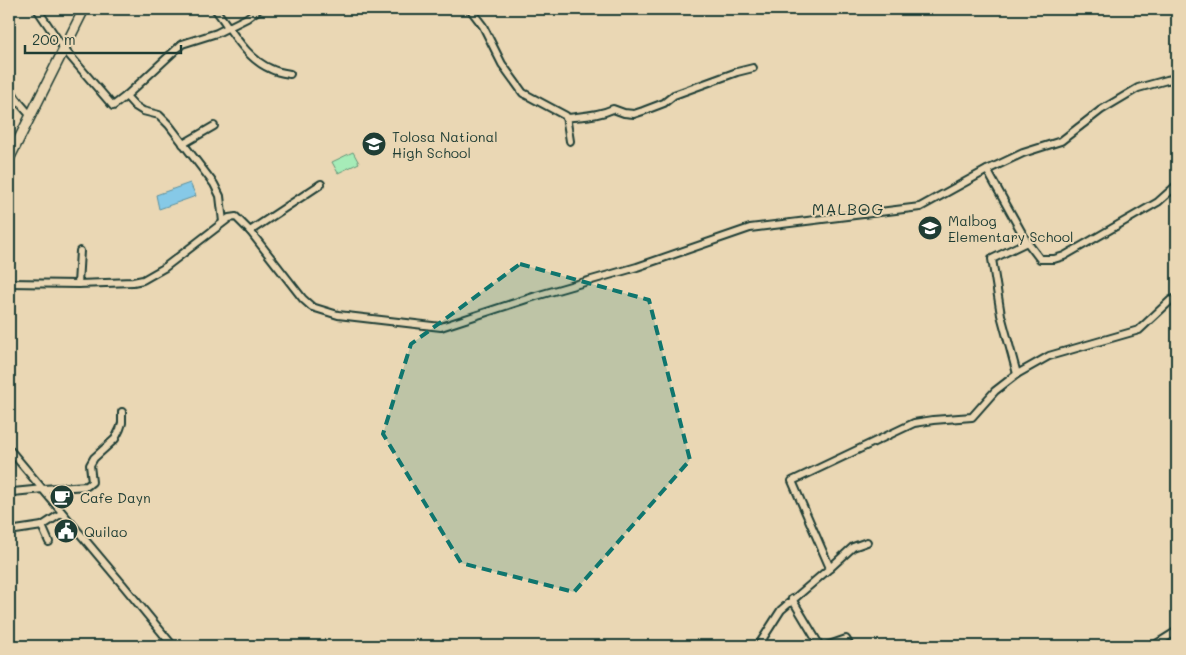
<svg xmlns="http://www.w3.org/2000/svg" width="1186" height="655" viewBox="0 0 1186 655" font-family="Mali,sans-serif">
  <style>
    .pitch { fill: #a6ecb8; stroke: #629476 }
    .water { fill: #86c9e7; stroke: #5d919f }
    .lines { fill: none; stroke-linecap: round; stroke-linejoin: round }
    .minor-casing { stroke: #1f3d34; stroke-width: 10 }
    .highway-casing { stroke: #1f3d34; stroke-width: 12 }
    .minor { stroke: #ead7b4; stroke-width: 6 }
    .highway { stroke: #ead7b4; stroke-width: 9 }
    .marked { fill: #0f766e; fill-opacity: 0.2; stroke: #0f766e; stroke-width: 4; stroke-dasharray: 10 6; stroke-linejoin: round }
    .labels { text-anchor: middle; dominant-baseline: central; stroke-width: 4; stroke-linejoin: round; paint-order: stroke }
    .poi-label { font-size: 14px; fill: #1f3d34; stroke: #ead7b4; text-anchor: start }
    .quarter-label { font-size: 16px; letter-spacing: 1px; fill: #1f3d34; stroke: #ead7b4 }
  </style>
  <rect width="100%" height="100%" fill="#ead7b4"/>
  <filter id="ink" filterUnits="userSpaceOnUse"><feTurbulence type="fractalNoise" baseFrequency=".02" numOctaves="2"/><feDisplacementMap in="SourceGraphic" scale="10" xChannelSelector="R" yChannelSelector="G"/><feConvolveMatrix kernelMatrix="1 2 1 2 8 2 1 2 1" color-interpolation-filters="sRGB"/></filter>
  <g filter="url(#ink)">
    <!-- pitch -->
    <path class="pitch" d="M353,152L359,163L338,173L332,162Z"/>
    <!-- water -->
    <path class="water" d="M190,183L196,196L159,209L156,195Z"/>
    <g class="lines">
      <defs>
        <g id="minor">
          <path d="M37,9L64,49L113,106L126,96L182,44L217,33L247,18L259,9"/>
          <path d="M215,9C231,29 246,59 271,69C277,72 284,73 290,74"/>
          <path d="M470,9L483,26L502,64L523,93L566,116L570,141"/>
          <path d="M9,88L18,101L30,115"/>
          <path d="M126,96L135,106L143,111L159,115L169,125L214,184L220,196L223,222"/>
          <path d="M9,107L18,101"/>
          <path d="M566,118C582,116 598,116 613,109L624,113L634,114L643,111L664,103L674,95L737,72L753,68"/>
          <path d="M183,144L214,126"/>
          <path d="M987,170L1027,242L1040,259H1054L1064,256L1158,202L1177,185"/>
          <path d="M250,231L321,184"/>
          <path d="M9,283L78,284L133,282L143,280L164,268L229,218L236,217L250,231L303,299L312,307L338,315L441,327L536,296L637,267L750,228L920,207L987,170L1023,153L1061,141L1101,110L1138,88L1167,80L1177,78"/>
          <path d="M78,284L80,251"/>
          <path d="M1017,374L1049,356L1139,330L1171,300L1177,298"/>
          <path d="M9,449L123,585L173,646"/>
          <path d="M13,492L43,489L87,486L92,482L90,465L94,458L115,439L120,429L122,423V412"/>
          <path d="M42,526L49,542"/>
          <path d="M9,531L42,526L62,513"/>
          <path d="M830,568L853,547L867,542"/>
          <path d="M792,599L820,646"/>
          <path d="M758,646L781,610L830,568L792,481L914,423L933,420L972,417L995,391L1017,374L1001,315L992,259L1027,242"/>
          <path d="M826,646L846,639L850,646"/>
          <path d="M1153,646L1177,631"/>
        </g>
        <path id="highway" d="M9,159L84,9"/>
      </defs>
      <!-- minor casing -->
      <use href="#minor" class="minor-casing"/>
      <!-- highway casing -->
      <use href="#highway" class="highway-casing"/>
      <!-- minor -->
      <use href="#minor" class="minor"/>
      <!-- highway -->
      <use href="#highway" class="highway"/>
    </g>
  </g>
  <!-- marked area -->
  <path class="marked" d="M520,264L649,300L690,460L574,592L461,563L383,434L411,344Z"/>
  <!-- icons -->
  <defs>
    <symbol id="school-disc" viewBox="-11 -11 22 22"><circle r="9.5" fill="#1f3d34" stroke="#ead7b4"/><path d="M0-5L7-2L0 1L-7-2ZM-4 1L0 2.5L4 1V4Q0 6-4 4Z" fill="#fff"/></symbol>
    <symbol id="cafe-disc" viewBox="-11 -11 22 22"><circle r="9.5" fill="#1f3d34" stroke="#ead7b4"/><path d="M-5.5-4.5H6V0H3Q3 3.5 0 3.5H-2.5Q-5.5 3.5-5.5 0ZM3-3.2v2h1.7v-2ZM-6 4.5H4V6H-6Z" fill="#fff"/></symbol>
    <symbol id="civic-disc" viewBox="-11 -11 22 22"><circle r="9.5" fill="#1f3d34" stroke="#ead7b4"/><path d="M-.6-6.5H3V-4.5H.6V-3L4-1V1h2V6H-6V1h2V-1L-.6-3ZM-1.2 2.5V6h2.4V2.5Z" fill="#fff"/></symbol>
  </defs>
  <g fill-rule="evenodd">
    <use href="#school-disc" x="360" y="130" width="28" height="28"/>
    <use href="#school-disc" x="916" y="214" width="28" height="28"/>
    <use href="#cafe-disc" x="48" y="483" width="28" height="28"/>
    <use href="#civic-disc" x="52" y="517" width="28" height="28"/>
  </g>
  <g class="labels">
    <!-- poi labels -->
    <g class="poi-label">
      <text x="392" y="136">Tolosa National<tspan x="392" dy="16">High School</tspan></text>
      <text x="948" y="220">Malbog<tspan x="948" dy="16">Elementary School</tspan></text>
      <text x="80" y="497">Cafe Dayn</text>
      <text x="84" y="531">Quilao</text>
    </g>
    <!-- quarter labels -->
    <g class="quarter-label">
      <text x="848" y="208">MALBOG</text>
    </g>
  </g>
  <!-- margin -->
  <rect width="1186" height="655" fill="none" stroke="#ead7b4" stroke-width="30"/>
  <rect x="15" y="15" width="1156" height="625" fill="none" stroke="#1f3d34" stroke-width="2" filter="url(#ink)"/>
  <!-- scale -->
  <path d="M25 45v8h156v-8" fill="none" stroke="#1f3d34" stroke-width="2.5"/>
  <text x="32" y="45" font-size="15" fill="#1f3d34" stroke="#ead7b4" stroke-width="4" paint-order="stroke">200 m</text>
</svg>
